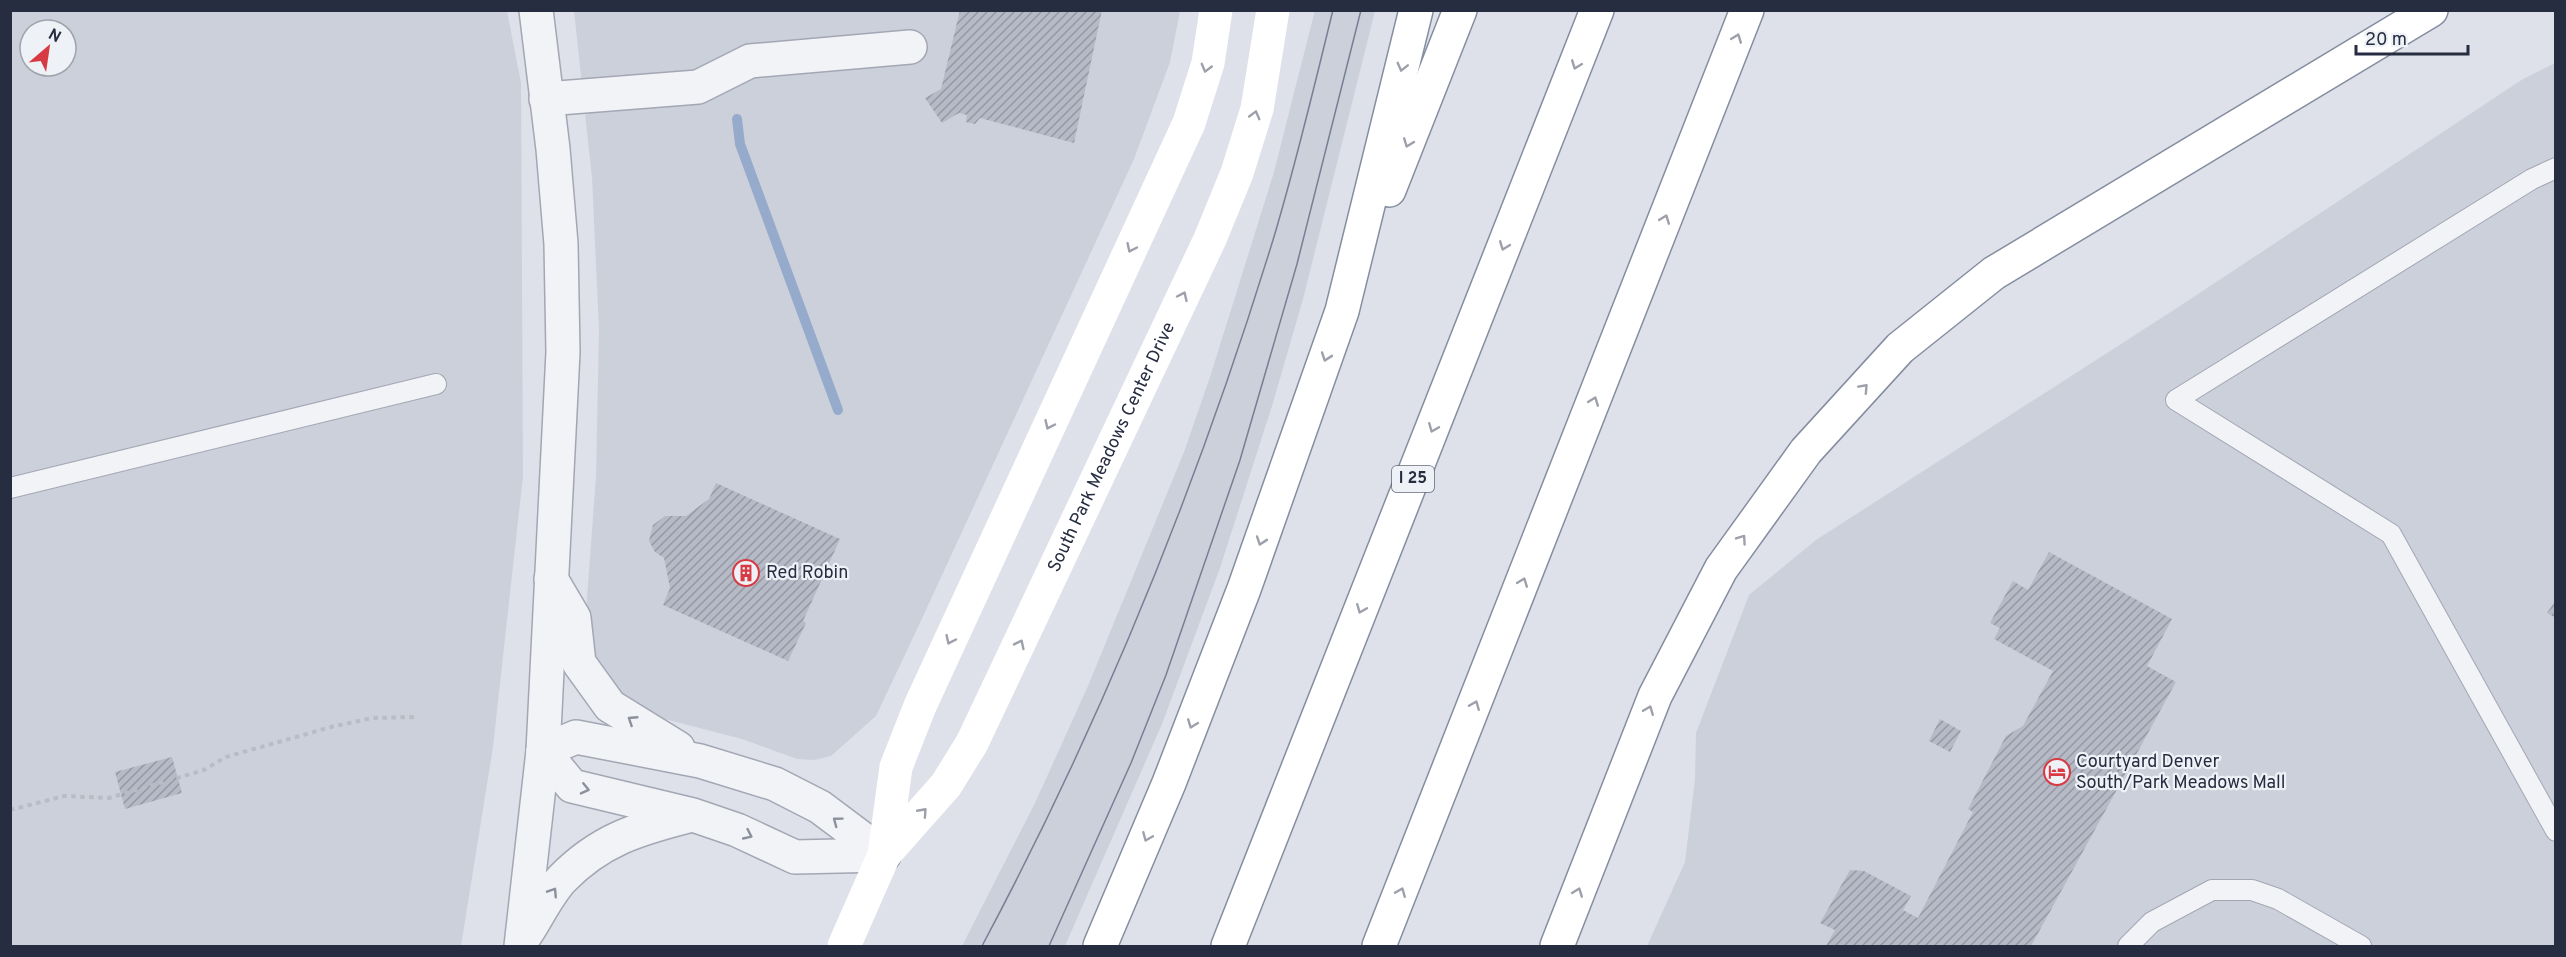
<svg xmlns="http://www.w3.org/2000/svg" width="2566" height="957" viewBox="0 0 2566 957" font-family="Overpass,sans-serif">
  <style>
    .built { fill: #ccd0db; fill-rule: evenodd }
    .lines { fill: none; stroke-linecap: round; stroke-linejoin: round }
    .stream { stroke: #96abcc; stroke-width: 10 }
    .building { fill: url(#building-hatch) }
    .lane-casing { stroke: #a3a7b3; stroke-width: 22 }
    .street-casing { stroke: #a3a7b3; stroke-width: 36 }
    .highway-casing { stroke: #858da0; stroke-width: 36 }
    .path { stroke: #b8bcc4; stroke-width: 4; stroke-dasharray: 4.5 4.5; stroke-linecap: butt }
    .lane { stroke: #f1f3f7; stroke-width: 20 }
    .street { stroke: #f1f3f7; stroke-width: 33 }
    .secondary { stroke: #fff; stroke-width: 33 }
    .highway { stroke: #fff; stroke-width: 33 }
    .tram { stroke: #777f93; stroke-width: 1.5 }
    .oneway { stroke: #9da0aa }
    .oneway2 { stroke: #8c909c }
    .labels { text-anchor: middle; dominant-baseline: central; stroke-width: 4.5; stroke-linejoin: round; paint-order: stroke }
    .shield { fill: #eef1f6; stroke: #626877; stroke-width: 1.5 }
    .shield-label { font-size: 16px; font-weight: bold; fill: #262d41 }
    .street-label { font-size: 18px; fill: #262d41; stroke: #eef1f6 }
    .poi-label { font-size: 18px; fill: #262d41; stroke: #eef1f6; text-anchor: start }
  </style>
  <defs>
    <pattern id="building-hatch" width="6" height="6" patternUnits="userSpaceOnUse" patternTransform="scale(1.5)"><rect width="6" height="6" fill="#b5bac6"/><path d="M-1 1l2-2M0 6l6-6M5 7l2-2" fill="none" stroke="#9398a2"/></pattern>
  </defs>
  <rect width="100%" height="100%" fill="#dee1e9"/>
  <!-- built -->
  <g class="built">
    <path d="M1315,10L1375,11L1303,299L1272,406L1220,568L1162,724L1065,946H962L1035,803L1088,686L1184,452L1210,377L1274,172Z"/>
    <path d="M10,11H507L521,83L523,476L493,747L461,946H11ZM30,30H66V66H30Z"/>
    <path d="M574,11H1180L1170,62L1134,159L919,625L876,716L831,756L815,760L797,759L742,739L634,711L599,678L585,625L596,476L599,330L592,178Z"/>
    <path d="M2555,63V946H1647L1685,862L1695,779L1696,733L1749,595L1816,540L2180,306L2523,79Z"/>
  </g>
  <g class="lines">
    <!-- stream -->
    <path class="stream" d="M737,119L740,144L838,410"/>
  </g>
  <!-- building -->
  <g class="building">
    <path d="M960,10H1102L1074,143L980,118L975,124L966,122L967,115L959,113L942,123L925,98L941,89Z"/>
    <path d="M716,483L840,539L803,621L806,623L788,661L663,605L670,588L664,558L655,552L649,541L653,525L665,516H686L709,499Z"/>
    <path d="M2049,552L2172,619L2147,666L2176,682L2031,946H1826L1835,930L1820,923L1850,870L1864,871L1911,896L1903,910L1918,918L1973,812L1968,809L2006,736L2023,726L2053,671L1994,639L2000,628L1990,623L2013,581L2028,590Z"/>
    <path d="M2556,600V618L2547,613Z"/>
    <path d="M1940,719L1961,731L1950,752L1929,741Z"/>
    <path d="M172,757L182,793L125,809L115,772Z"/>
  </g>
  <g class="lines">
    <defs>
      <g id="lane">
        <path d="M2556,168L2532,179L2176,400L2391,534L2556,831"/>
        <path d="M10,488L436,384"/>
        <path d="M2128,946L2152,922L2212,890H2252L2278,899L2361,946"/>
      </g>
      <g id="street">
        <path d="M546,99L698,87L750,61L910,47"/>
        <path d="M551,579L574,618L579,663L610,706L678,748"/>
        <path d="M543,751L576,737L700,761L775,784L820,807L884,855"/>
        <path d="M543,751L572,786L693,815L737,830L795,857L884,855"/>
        <path d="M526,934C538,916 548,894 562,879C600,840 637,829 688,816"/>
        <path d="M521,946L543,751L563,352L561,244L553,149L536,10"/>
      </g>
      <g id="highway">
        <path d="M1389,190L1460,10"/>
        <path d="M1100,946L1169,783L1244,589L1342,311L1416,10"/>
        <path d="M1228,946L1597,10"/>
        <path d="M1379,946L1747,10"/>
        <path d="M1557,946L1655,696L1721,569L1806,451L1900,348L1994,273L2431,10"/>
      </g>
    </defs>
    <!-- lane casing -->
    <use href="#lane" class="lane-casing"/>
    <!-- street casing -->
    <use href="#street" class="street-casing"/>
    <!-- highway casing -->
    <use href="#highway" class="highway-casing"/>
    <!-- path -->
    <path class="path" d="M10,810L64,796L109,798L204,770L226,757L331,727L372,718L416,717"/>
    <!-- lane -->
    <use href="#lane" class="lane"/>
    <!-- street -->
    <use href="#street" class="street"/>
    <!-- secondary -->
    <g class="secondary">
      <path id="s1" d="M884,855L946,785L972,743L1210,239L1237,173L1257,109L1273,10"/>
      <path d="M844,946L884,855L896,767L920,706L1189,123L1208,63L1216,10"/>
    </g>
    <!-- highway -->
    <use href="#highway" class="highway"/>
    <!-- tram -->
    <g class="tram">
      <path d="M982,946C1102,721 1198,484 1273,240C1296,164 1314,87 1333,10"/>
      <path d="M1049,946L1131,763L1166,675L1240,460L1297,264L1361,10"/>
    </g>
  </g>
  <!-- one-way arrows -->
  <defs><path id="oneway-chevron" d="M-2-3.5L2.5 0L-2 3.5" fill="none" stroke-width="1.6" stroke-linecap="round" stroke-linejoin="round" transform="scale(1.5)"/></defs>
  <g class="oneway">
    <use href="#oneway-chevron" transform="translate(1737 38) rotate(-69)"/>
    <use href="#oneway-chevron" transform="translate(1576 65) rotate(111)"/>
    <use href="#oneway-chevron" transform="translate(1402 67) rotate(104)"/>
    <use href="#oneway-chevron" transform="translate(1206 68) rotate(105)"/>
    <use href="#oneway-chevron" transform="translate(1255 115) rotate(-75)"/>
    <use href="#oneway-chevron" transform="translate(1408 143) rotate(111)"/>
    <use href="#oneway-chevron" transform="translate(1665 219) rotate(-69)"/>
    <use href="#oneway-chevron" transform="translate(1504 246) rotate(111)"/>
    <use href="#oneway-chevron" transform="translate(1131 248) rotate(115)"/>
    <use href="#oneway-chevron" transform="translate(1183 296) rotate(-65)"/>
    <use href="#oneway-chevron" transform="translate(1326 357) rotate(109)"/>
    <use href="#oneway-chevron" transform="translate(1864 388) rotate(-47)"/>
    <use href="#oneway-chevron" transform="translate(1594 401) rotate(-69)"/>
    <use href="#oneway-chevron" transform="translate(1049 425) rotate(115)"/>
    <use href="#oneway-chevron" transform="translate(1433 428) rotate(112)"/>
    <use href="#oneway-chevron" transform="translate(1742 539) rotate(-55)"/>
    <use href="#oneway-chevron" transform="translate(1261 541) rotate(109)"/>
    <use href="#oneway-chevron" transform="translate(1523 582) rotate(-69)"/>
    <use href="#oneway-chevron" transform="translate(1361 609) rotate(112)"/>
    <use href="#oneway-chevron" transform="translate(950 640) rotate(115)"/>
    <use href="#oneway-chevron" transform="translate(1020 644) rotate(-64)"/>
    <use href="#oneway-chevron" transform="translate(1475 705) rotate(-68)"/>
    <use href="#oneway-chevron" transform="translate(1649 710) rotate(-68)"/>
    <use href="#oneway-chevron" transform="translate(1192 724) rotate(111)"/>
    <use href="#oneway-chevron" transform="translate(923 812) rotate(-48)"/>
    <use href="#oneway-chevron" transform="translate(1147 837) rotate(113)"/>
    <use href="#oneway-chevron" transform="translate(1401 892) rotate(-68)"/>
    <use href="#oneway-chevron" transform="translate(1578 892) rotate(-69)"/>
  </g>
  <g class="oneway2">
    <use href="#oneway-chevron" transform="translate(632 720) rotate(-147)"/>
    <use href="#oneway-chevron" transform="translate(585 789) rotate(13)"/>
    <use href="#oneway-chevron" transform="translate(837 821) rotate(-143)"/>
    <use href="#oneway-chevron" transform="translate(748 835) rotate(25)"/>
    <use href="#oneway-chevron" transform="translate(553 892) rotate(-57)"/>
  </g>
  <!-- icons -->
  <defs>
    <symbol id="building-ring" viewBox="-11 -11 22 22"><circle r="9.5" fill="#eef1f6" stroke="#d73a42" stroke-width="1.5"/><path d="M-4-6H4V6H1V3H-1V6H-4ZM-2.5-4.3h1.7v1.8h-1.7ZM.8-4.3h1.7v1.8H.8ZM-2.5-1h1.7V.8h-1.7ZM.8-1h1.7V.8H.8Z" fill="#d73a42"/></symbol>
    <symbol id="hotel-ring" viewBox="-11 -11 22 22"><circle r="9.5" fill="#eef1f6" stroke="#d73a42" stroke-width="1.5"/><path d="M-6-4.5h1.5V1H6V5H4.5V3h-9V5H-6ZM-4 0a1.8 1.8 0 1 1 3.6 0ZM.5 0V-2.5h3Q6-2.5 6 0Z" fill="#d73a42"/></symbol>
  </defs>
  <g fill-rule="evenodd">
    <use href="#building-ring" x="731" y="558" width="30" height="30"/>
    <use href="#hotel-ring" x="2042" y="757" width="30" height="30"/>
  </g>
  <g class="labels">
    <!-- shield labels -->
    <rect class="shield" x="1392" y="466" width="42" height="26" rx="4.5"/>
    <g class="shield-label">
      <text x="1413" y="479">I 25</text>
    </g>
    <!-- street labels -->
    <g class="street-label">
      <text stroke="none"><textPath href="#s1" startOffset="470">South Park Meadows Center Drive</textPath></text>
    </g>
    <!-- poi labels -->
    <g class="poi-label">
      <text x="766" y="573">Red Robin</text>
      <text x="2076" y="762">Courtyard Denver<tspan x="2076" dy="21">South/Park Meadows Mall</tspan></text>
    </g>
  </g>
  <!-- border -->
  <rect width="2566" height="957" fill="none" stroke="#262d41" stroke-width="24"/>
  <!-- north arrow -->
  <g transform="translate(48 48) rotate(29)"><circle r="28" fill="#eef1f6" stroke="#9ea3ae" stroke-width="1.5"/>
  <path d="M0-4.5L10 22L0 15L-10 22Z" fill="#d73a42"/>
  <text y="-9" font-size="16" font-weight="bold" text-anchor="middle" fill="#262d41">N</text>
  </g>
  <!-- scale -->
  <path d="M2356 45v9h112v-9" fill="none" stroke="#262d41" stroke-width="3"/>
  <text x="2365" y="45" font-size="18" fill="#262d41" stroke="#eef1f6" stroke-width="4.5" paint-order="stroke">20 m</text>
</svg>
